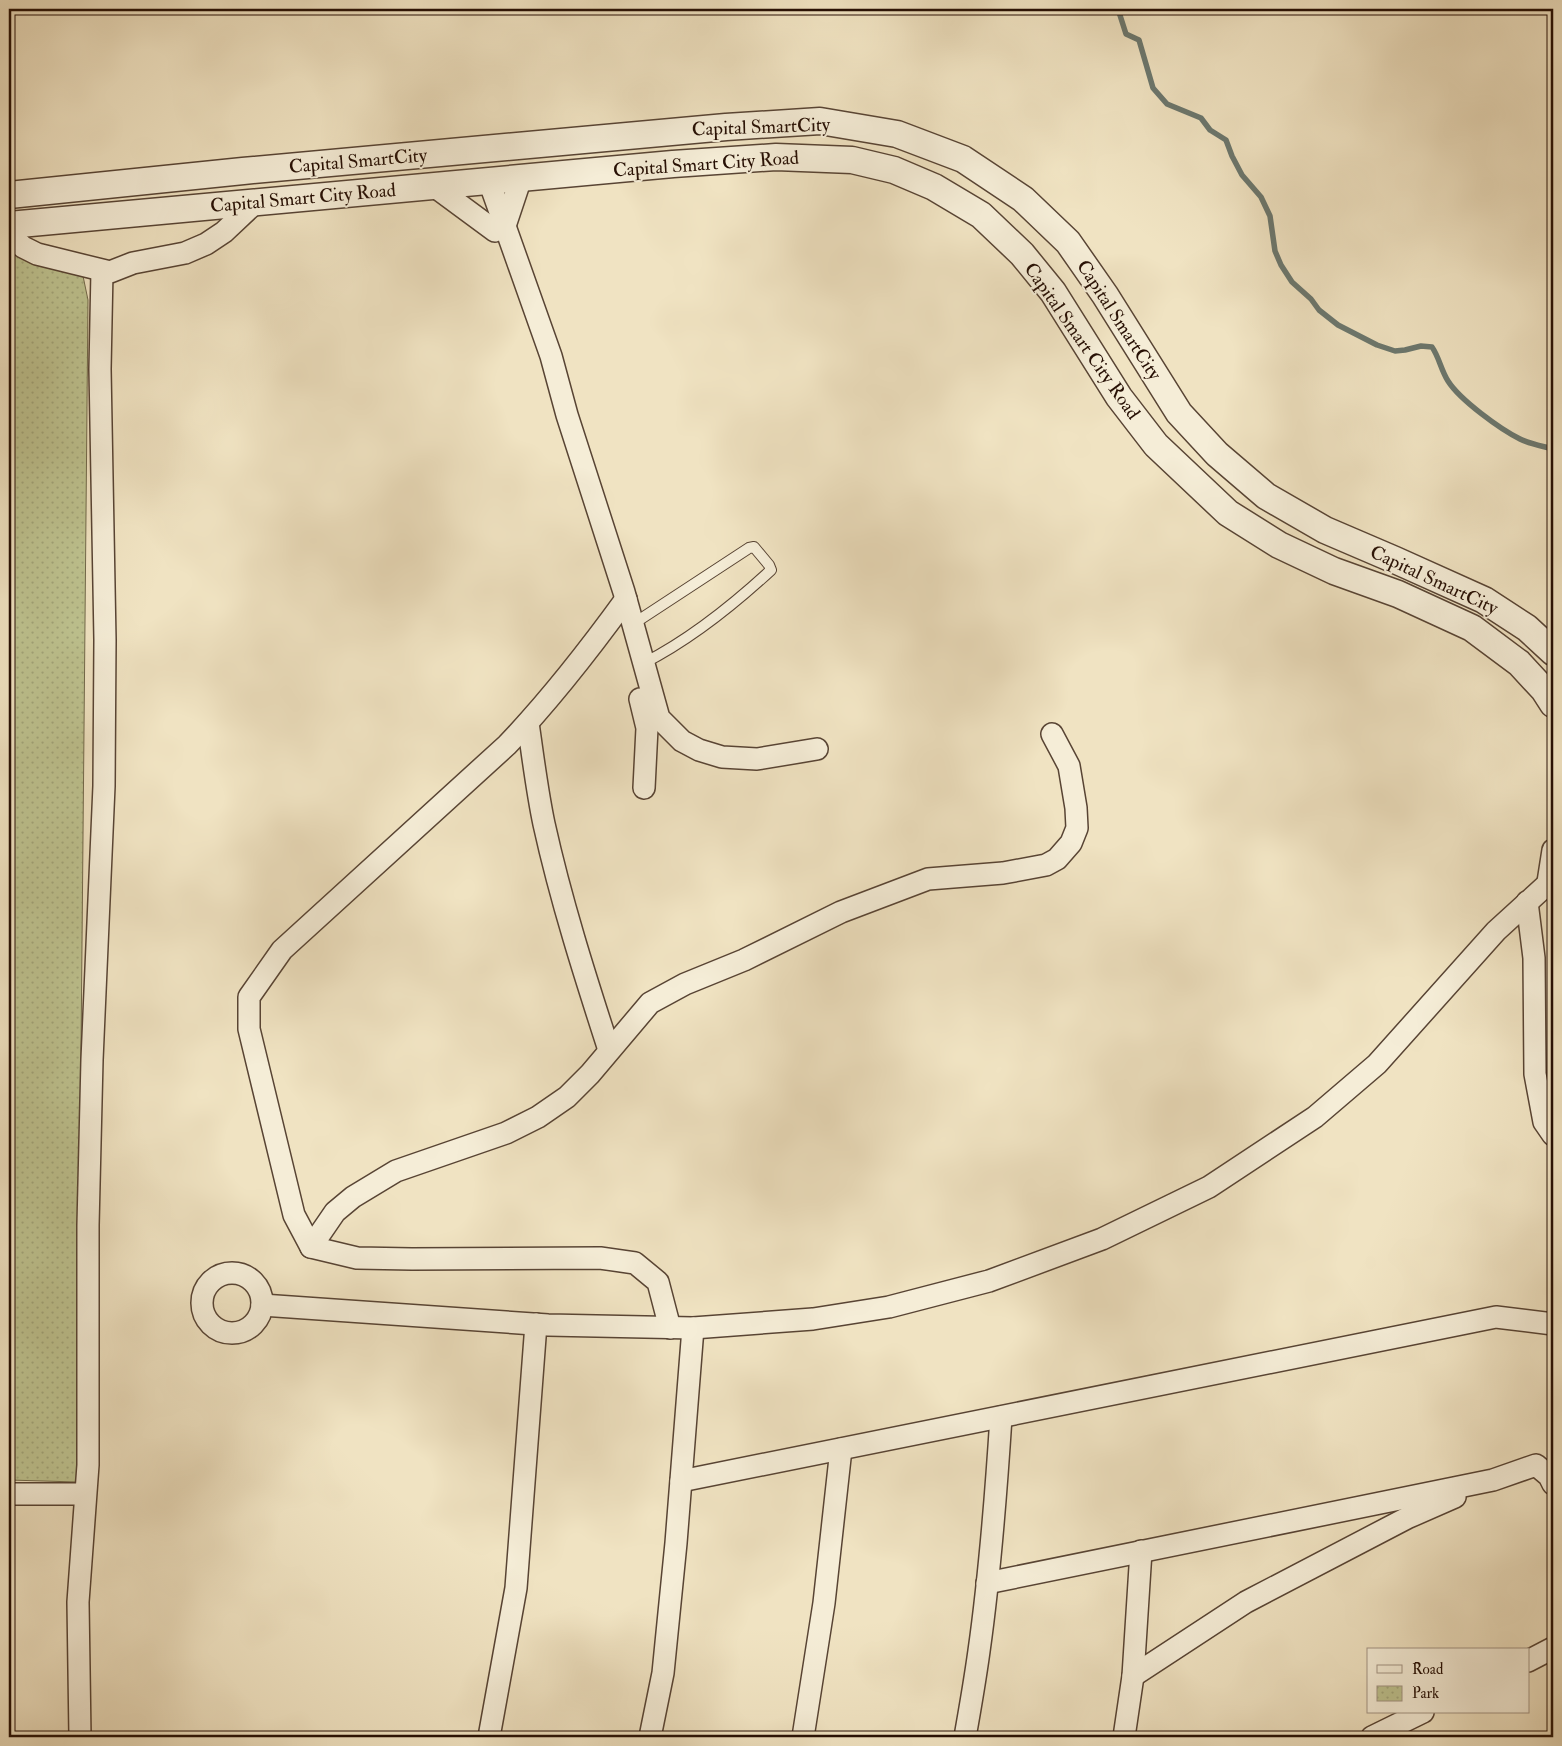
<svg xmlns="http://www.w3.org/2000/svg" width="1562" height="1746" viewBox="0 0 1562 1746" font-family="'IM FELL Double Pica',serif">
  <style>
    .park { fill: url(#park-dots); stroke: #72694a }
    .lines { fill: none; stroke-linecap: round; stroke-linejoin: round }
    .stream { stroke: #6c786f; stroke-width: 5.5 }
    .service-casing { stroke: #584434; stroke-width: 12 }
    .minor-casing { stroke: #584434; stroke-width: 24 }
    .tertiary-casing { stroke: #584434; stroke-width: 29 }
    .service { stroke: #f5edd7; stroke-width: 10 }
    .minor { stroke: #f5edd7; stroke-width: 21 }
    .tertiary { stroke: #f5edd7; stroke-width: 26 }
    .labels { text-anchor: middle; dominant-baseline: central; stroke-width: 4; stroke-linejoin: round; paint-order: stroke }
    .street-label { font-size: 19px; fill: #260f04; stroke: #f5edd7 }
  </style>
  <defs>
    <pattern id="park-dots" width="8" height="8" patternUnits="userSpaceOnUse" patternTransform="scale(1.25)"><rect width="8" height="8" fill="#bec390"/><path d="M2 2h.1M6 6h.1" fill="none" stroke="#a3a67b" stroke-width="1.8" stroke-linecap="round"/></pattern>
  </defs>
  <rect width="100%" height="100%" fill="#f0e3c2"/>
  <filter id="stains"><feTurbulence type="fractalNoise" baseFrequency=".004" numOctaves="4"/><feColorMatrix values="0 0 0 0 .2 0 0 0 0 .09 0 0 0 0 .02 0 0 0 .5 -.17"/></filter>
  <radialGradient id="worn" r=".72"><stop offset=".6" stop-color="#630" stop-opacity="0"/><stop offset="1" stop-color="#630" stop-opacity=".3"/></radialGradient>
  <!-- park -->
  <path class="park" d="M9,248L83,276L88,300L77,1482L9,1480Z"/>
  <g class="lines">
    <!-- stream -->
    <path class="stream" d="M1118,9L1126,34L1139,40L1153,88L1167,104L1201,118L1210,130L1226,140L1232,156L1242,175L1261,197L1270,216L1275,251L1281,265L1292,282L1311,299L1319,310L1338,325L1377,345L1395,351L1405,350L1421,346L1432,347C1439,357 1441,370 1448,381C1460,400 1500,429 1520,439C1530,444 1542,446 1553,449"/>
    <defs>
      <path id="service" d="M633,624L749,548L754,547L769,565L771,570C732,606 691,639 644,663"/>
      <g id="minor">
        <path d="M489,181L551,356L567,415L624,592L659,718L682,741L699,750L722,757L757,759L817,749"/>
        <path d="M434,186L495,231"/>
        <path d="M505,226L521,178"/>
        <path d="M9,234L23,247L37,254L110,272L133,263L185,253L206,244L224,232L257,201"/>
        <path d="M626,599C589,650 551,699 507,745L282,950L249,997V1029L294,1215L311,1247L357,1258L412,1259L600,1258L635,1263L658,1282L670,1328"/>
        <path d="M640,699L647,728L644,788"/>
        <path d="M528,723C533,757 537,791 544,824C561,901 585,976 609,1050"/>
        <path d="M1548,882L1553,850"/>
        <path d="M1527,902L1534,958L1535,1074L1544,1122L1553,1135"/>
        <path d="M311,1247L335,1212L353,1197L396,1171L506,1133L538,1117L567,1097L590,1074L650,1003L685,984L744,960L841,912L928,879L1003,873L1046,865L1057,859L1071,843L1077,828L1076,808L1069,766L1052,734"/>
        <circle cx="232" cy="1303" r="30"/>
        <path d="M262,1305L548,1325L693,1328L813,1319L889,1307L989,1281L1102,1239L1209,1187L1315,1117L1377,1064L1496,931L1553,879"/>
        <path d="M681,1481L1496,1317L1553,1324"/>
        <path d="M9,1494H85"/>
        <path d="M987,1583L1493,1480L1536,1465L1549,1476L1553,1484"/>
        <path d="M1528,1661L1553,1648"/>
        <path d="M1133,1676L1246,1602L1407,1518L1455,1497"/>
        <path d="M80,1737L78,1602L88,1465V1225L92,1060L104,786L105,640L100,369L102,271"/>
        <path d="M489,1737L516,1588L536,1324"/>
        <path d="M650,1737L663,1673L676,1543L693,1328"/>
        <path d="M803,1737L824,1603L841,1449"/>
        <path d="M965,1737C970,1709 975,1680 979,1651C990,1573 996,1495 1001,1417"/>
        <path d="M1124,1737L1133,1676L1141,1551"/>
        <path d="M1372,1737L1423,1712"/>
      </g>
      <g id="tertiary">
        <path d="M9,195L243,171L726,127L820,121L897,134L963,159L1023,199L1068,242L1105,295L1179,413L1217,454L1266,496L1325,530L1395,560L1484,600L1527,628L1553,652"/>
        <path d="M9,225L673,164L776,157L852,160L894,170L934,187L981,215L1022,254L1053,292L1119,397L1156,445L1228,513L1279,545L1334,571L1398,594L1472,628L1519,663L1544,690L1553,704"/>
      </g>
    </defs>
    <!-- service casing -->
    <use href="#service" class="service-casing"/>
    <!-- minor casing -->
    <use href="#minor" class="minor-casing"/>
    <!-- tertiary casing -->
    <use href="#tertiary" class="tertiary-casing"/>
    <!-- service -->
    <use href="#service" class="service"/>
    <!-- minor -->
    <use href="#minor" class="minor"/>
    <!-- tertiary -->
    <use href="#tertiary" class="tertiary"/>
  </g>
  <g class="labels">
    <!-- street labels -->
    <g class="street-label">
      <text transform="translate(761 127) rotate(-2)">Capital SmartCity</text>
      <text transform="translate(358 161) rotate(-5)">Capital SmartCity</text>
      <text transform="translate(706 164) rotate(-4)">Capital Smart City Road</text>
      <text transform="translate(303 198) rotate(-5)">Capital Smart City Road</text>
      <text transform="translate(1119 320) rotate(57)">Capital SmartCity</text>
      <text transform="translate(1082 341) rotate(55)">Capital Smart City Road</text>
      <text transform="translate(1434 580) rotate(25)">Capital SmartCity</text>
    </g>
  </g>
  <!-- margin -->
  <rect width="1562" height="1746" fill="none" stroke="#f0e3c2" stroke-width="30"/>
  <rect x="10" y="10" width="1542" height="1726" fill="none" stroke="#260f04" stroke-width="2.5"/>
  <rect x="15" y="15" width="1532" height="1716" fill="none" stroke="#260f04"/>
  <!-- legend -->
  <rect x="1367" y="1648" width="162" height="65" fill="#f5edd7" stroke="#a29483"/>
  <rect x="1377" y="1665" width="25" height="8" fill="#f5edd7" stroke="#a29483"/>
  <text x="1412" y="1674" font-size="15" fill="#260f04">Road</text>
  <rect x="1377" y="1686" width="25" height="15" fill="url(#park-dots)" stroke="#a29483"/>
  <text x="1412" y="1698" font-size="15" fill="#260f04">Park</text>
  <rect width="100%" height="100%" filter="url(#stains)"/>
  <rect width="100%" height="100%" fill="url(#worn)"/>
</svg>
